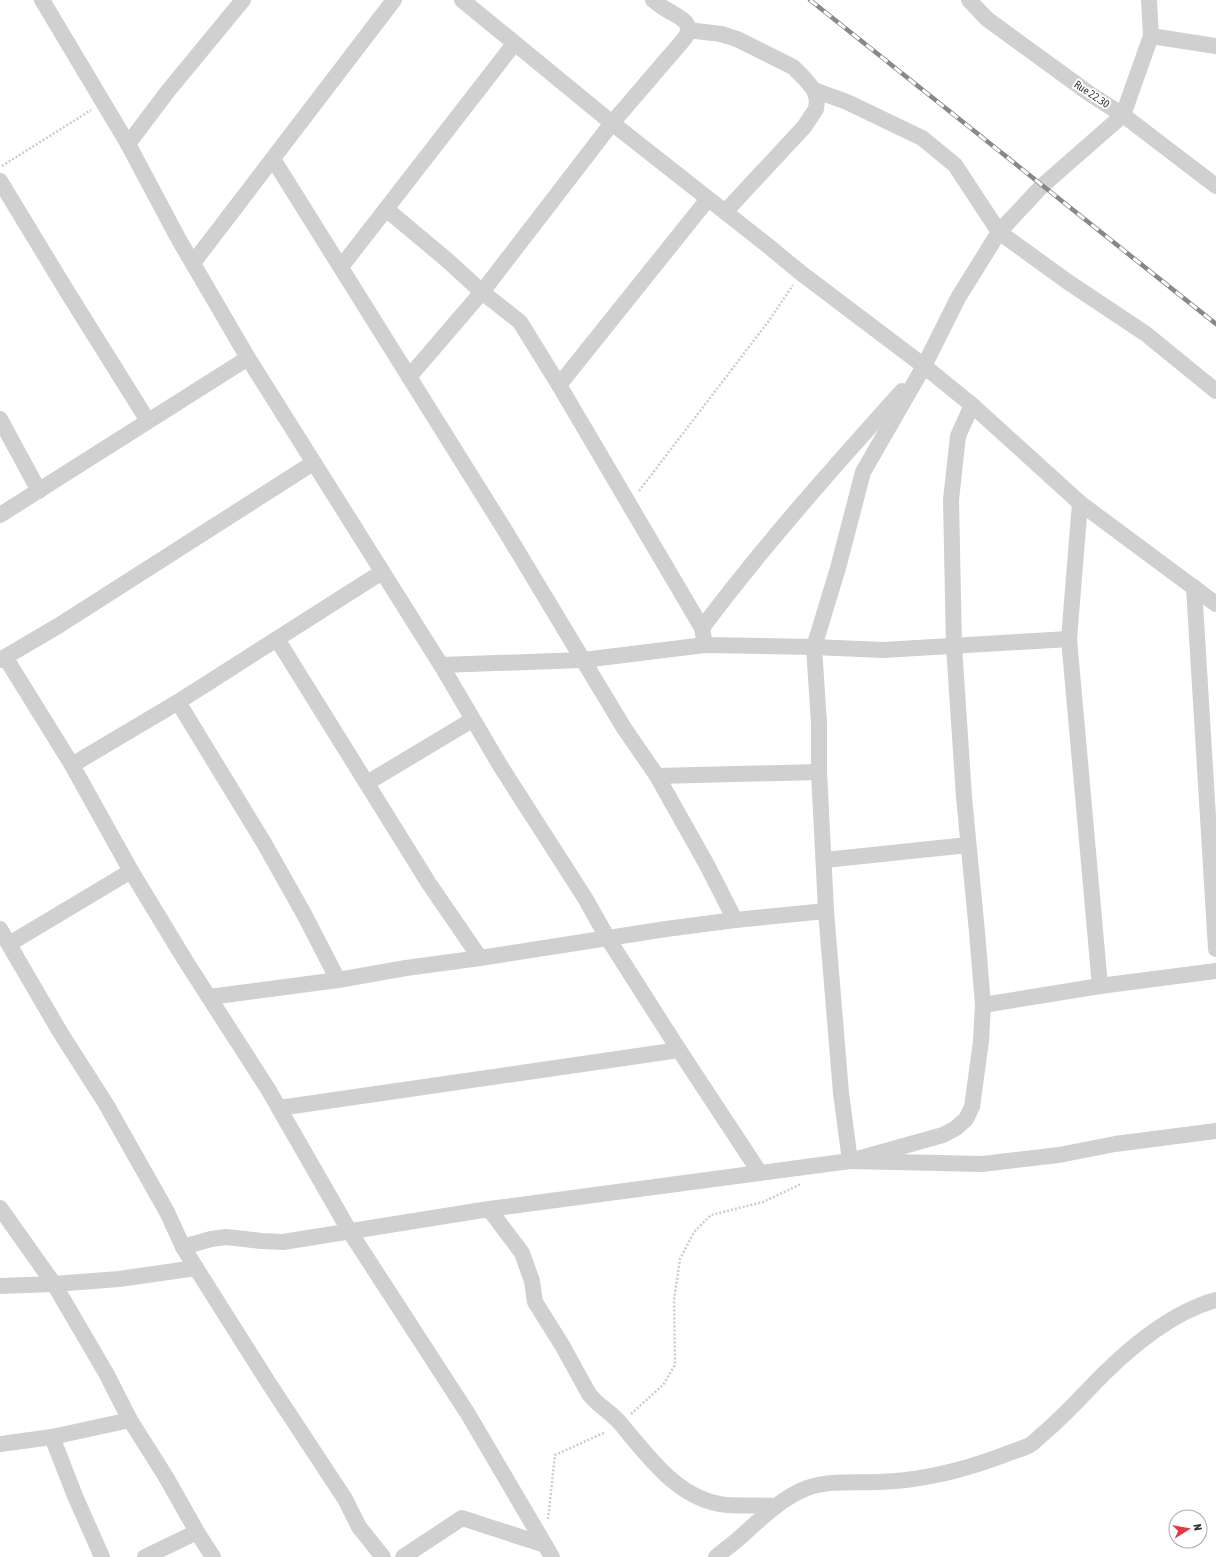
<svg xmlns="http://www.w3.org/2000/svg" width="1216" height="1557" viewBox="0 0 1216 1557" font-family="'Asap Condensed',sans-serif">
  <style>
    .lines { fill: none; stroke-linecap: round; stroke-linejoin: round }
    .path { stroke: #cdcdcd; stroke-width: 2.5; stroke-dasharray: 2 2; stroke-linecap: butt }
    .minor { stroke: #d0d0d0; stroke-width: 16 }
    .rail-casing { stroke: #888; stroke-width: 4.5 }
    .rail { stroke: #fff; stroke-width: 3; stroke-dasharray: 9; stroke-linecap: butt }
    .labels { text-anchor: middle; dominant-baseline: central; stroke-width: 4; stroke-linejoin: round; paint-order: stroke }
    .street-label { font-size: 11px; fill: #333; stroke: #fff }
  </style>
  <rect width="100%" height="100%" fill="#fff"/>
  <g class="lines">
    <!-- path -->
    <g class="path">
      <path d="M2,166L91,110"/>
      <path d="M639,491L768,322L793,285"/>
      <path d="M631,1414L663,1385L675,1365L674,1300L680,1259L694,1232L711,1215L763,1202L801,1184"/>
      <path d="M548,1519L555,1455L606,1432"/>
    </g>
    <!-- minor -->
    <g class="minor">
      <path d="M42,0L128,144L178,238L248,358L441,665L501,767L585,898L607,937L679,1050L760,1173"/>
      <path d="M462,0L612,123L767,245L801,273L924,366L972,405L1080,503L1216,604"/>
      <path d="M969,0L987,19L1090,94L1123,115L1216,186"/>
      <path d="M1149,0L1151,36L1123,115L1042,186L999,232L958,298L924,366L863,472L838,568L814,647L819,723V772L826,911L841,1093L850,1161L982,1164L1059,1155L1115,1144L1216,1131"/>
      <path d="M688,30L721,34L737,39L793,67L805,79L814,90L817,100L816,109L804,127L725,212"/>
      <path d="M1151,36L1216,46"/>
      <path d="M814,90L847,102L922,138L955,165L999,232L1068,282L1146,334L1216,391"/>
      <path d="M128,144L168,91L243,0"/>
      <path d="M273,159L506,532L624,728L657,776L707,865L735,920"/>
      <path d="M0,181L68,293L148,421"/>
      <path d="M386,209L447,260L482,292L520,322L559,385L702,628L705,645"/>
      <path d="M193,263L394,0"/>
      <path d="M341,267L514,44"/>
      <path d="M409,377L482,292L612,123L685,38C694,23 681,18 669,11C663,8 658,4 653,0"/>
      <path d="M559,385L708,199"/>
      <path d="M0,419L39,491"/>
      <path d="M1080,503L1069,639L1100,986"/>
      <path d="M0,515L248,358"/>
      <path d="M1194,587L1216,949"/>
      <path d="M702,628C764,545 833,468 902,391"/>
      <path d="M277,639L428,882L480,958"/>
      <path d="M5,657L72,765L131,871L185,960L268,1089L350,1232L468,1414L552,1557"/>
      <path d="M0,660L58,626L313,463"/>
      <path d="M441,665L583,660L705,645L814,647L883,650L1069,639"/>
      <path d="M178,702L264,843L304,914L338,980"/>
      <path d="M72,765L178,702L382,572"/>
      <path d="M657,776L819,772"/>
      <path d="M367,783L472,720"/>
      <path d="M825,860L968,845"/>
      <path d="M0,929L60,1032L106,1104L167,1212L183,1247L196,1268L268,1382L345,1499L359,1527L383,1557"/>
      <path d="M9,944L131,871"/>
      <path d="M209,997L338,980L406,968L480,958L666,929L735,920L826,911"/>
      <path d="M983,1005L1100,986L1216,971"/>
      <path d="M279,1108L679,1050"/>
      <path d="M0,1208L54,1284L106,1373L130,1420L166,1477L197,1532L213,1557"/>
      <path d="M489,1209L522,1253L532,1281L535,1302L562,1345L589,1394C598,1406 611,1412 620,1423C649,1457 679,1501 727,1505C743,1506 760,1505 776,1506"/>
      <path d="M183,1247L211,1239L226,1237L262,1241L283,1242L489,1209L850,1161L943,1135L956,1128L966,1119L972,1107L981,1041L983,1005L977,932L964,797L954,646L951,500L958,436L972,405"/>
      <path d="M0,1286L54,1284L119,1279L196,1268"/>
      <path d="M52,1437L75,1496L102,1557"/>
      <path d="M0,1444L52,1437L130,1420"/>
      <path d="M145,1557L197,1532"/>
      <path d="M403,1557L462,1518L545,1545"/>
      <path d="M716,1557C723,1551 730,1546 737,1540C759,1521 779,1499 807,1488C830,1480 854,1483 878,1482C921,1481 964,1470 1004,1455C1013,1451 1022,1449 1030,1445C1035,1442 1039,1437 1044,1433C1059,1420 1073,1406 1087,1391C1120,1356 1168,1313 1216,1300"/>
    </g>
    <defs>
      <path id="rail" d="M810,0L1216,324"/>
    </defs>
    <!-- rail casing -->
    <use href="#rail" class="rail-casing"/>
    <!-- rail -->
    <use href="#rail" class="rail"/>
  </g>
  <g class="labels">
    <!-- street labels -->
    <g class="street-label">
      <text transform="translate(1092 94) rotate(34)">Rue 22.30</text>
    </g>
  </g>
  <!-- north arrow -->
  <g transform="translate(1188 1529) rotate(79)"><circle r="19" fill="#ffffff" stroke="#adadad"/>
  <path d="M0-3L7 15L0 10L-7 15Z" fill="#e63946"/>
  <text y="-6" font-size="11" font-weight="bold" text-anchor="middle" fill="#333333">N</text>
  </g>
</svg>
